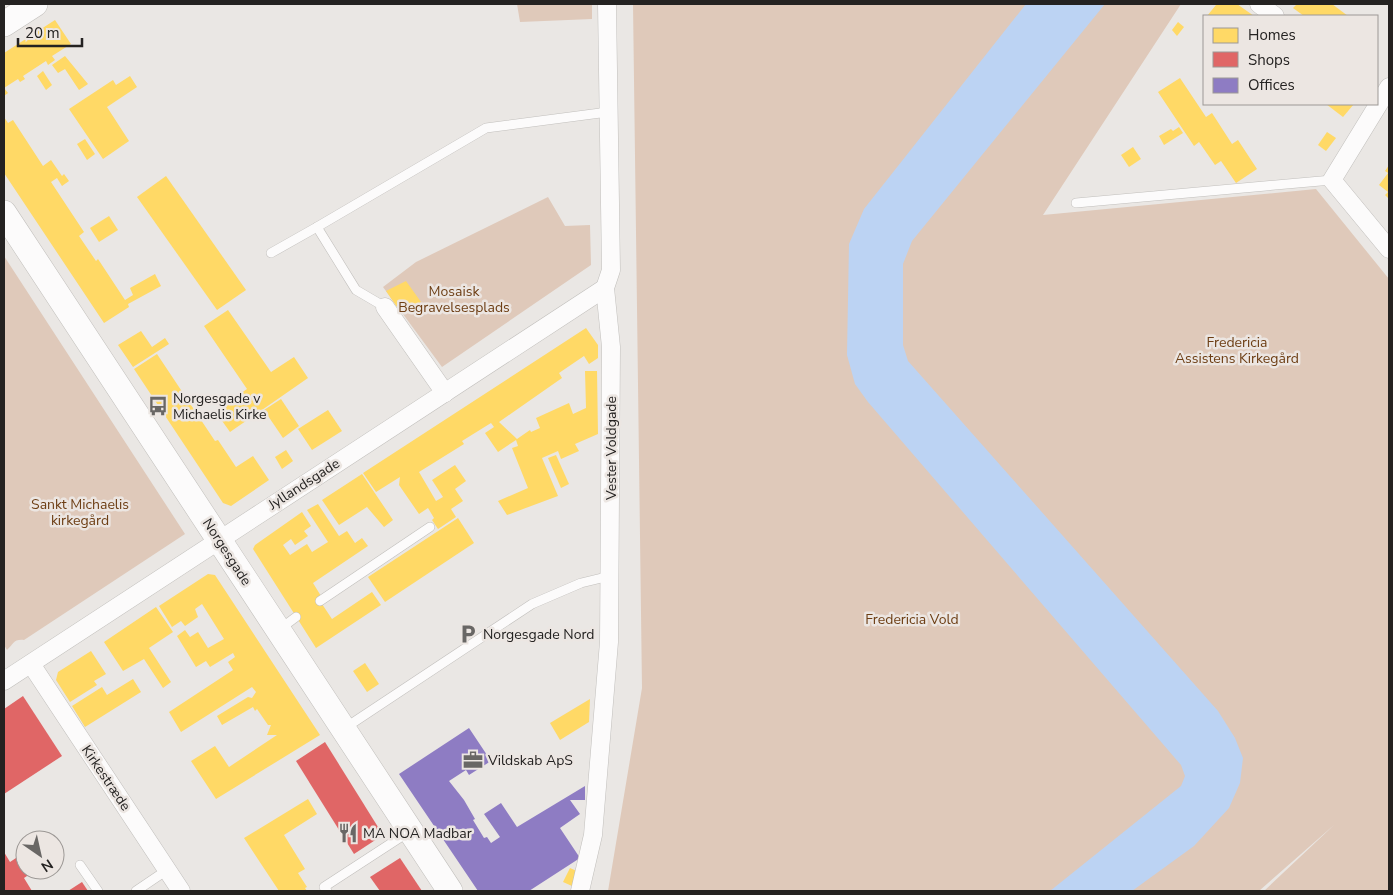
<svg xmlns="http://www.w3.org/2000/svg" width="1393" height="895" viewBox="0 0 1393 895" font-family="'Nunito Sans',sans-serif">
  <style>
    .green { fill: #dfc9ba }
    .water { fill: #bcd3f3 }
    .homes { fill: #ffd966 }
    .shops { fill: #e06666 }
    .offices { fill: #8e7cc3 }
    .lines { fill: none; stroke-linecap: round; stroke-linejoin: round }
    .lane-casing { stroke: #c1bfbc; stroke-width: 10 }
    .street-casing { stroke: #c1bfbc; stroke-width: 19 }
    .secondary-casing { stroke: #c1bfbc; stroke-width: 26 }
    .lane { stroke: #fcfbfb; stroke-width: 9 }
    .street { stroke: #fcfbfb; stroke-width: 18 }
    .secondary { stroke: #fcfbfb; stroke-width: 25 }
    .labels { text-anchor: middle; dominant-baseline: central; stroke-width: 5; stroke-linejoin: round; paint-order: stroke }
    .park-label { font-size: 14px; fill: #6d3e14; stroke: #ece6e2 }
    .poi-label { font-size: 14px; fill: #242221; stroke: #ece6e2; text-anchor: start }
    .street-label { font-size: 14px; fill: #242221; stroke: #ece6e2 }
  </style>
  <rect width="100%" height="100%" fill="#eae7e4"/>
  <!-- green -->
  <g class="green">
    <path d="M517,4H592V19L520,22Z"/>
    <path d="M633,4H1181L1043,215L1316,189L1389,279V891H1264L1334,825L1259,891H608L642,688Z"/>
    <path d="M548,197L565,226L590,225L591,265L442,367L383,287L416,262Z"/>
    <path d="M4,256L185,534L24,640C13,639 14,644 7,650L4,645Z"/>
  </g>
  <!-- water -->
  <path class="water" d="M1026,4H1105L912,241L903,264V345L908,361L1218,711L1235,738L1243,758L1240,783L1229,808L1194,846L1132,891H1050L1181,786L1185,776L1181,765L868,402L855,384L847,355L849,244L864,209Z"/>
  <!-- homes -->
  <g class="homes">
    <path d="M1213,4H1237L1254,16H1207L1216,5Z"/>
    <path d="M1297,4H1332L1348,16H1304L1293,8Z"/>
    <path d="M55,20L71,44L52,56L55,60L48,65L46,61L23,76L25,79L20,82L18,79L4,88L8,93L4,96V53Z"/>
    <path d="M1178,22L1184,27L1177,36L1172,30Z"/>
    <path d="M65,56L88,84L79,90L65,69L58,73L52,65Z"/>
    <path d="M43,71L52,85L46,90L37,76Z"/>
    <path d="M130,76L137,87L107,107L129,141L103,159L69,109L113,80L116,85Z"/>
    <path d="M1180,78L1206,117L1212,113L1232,144L1238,140L1257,169L1236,183L1221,161L1215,165L1199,142L1194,146L1158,92Z"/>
    <path d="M1326,104H1354L1343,117Z"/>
    <path d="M4,117L8,123L13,120L43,166L51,160L62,176L64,174L69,181L62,186L57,178L51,182L84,232L79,236L96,261L98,259L125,300L133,295L130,288L155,274L161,286L128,304L129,307L104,323L4,173Z"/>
    <path d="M1179,127L1183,133L1164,145L1159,136L1171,129L1173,131Z"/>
    <path d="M1327,132L1336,138L1326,151L1318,145Z"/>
    <path d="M85,139L95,154L87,160L77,144Z"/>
    <path d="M1133,147L1141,159L1129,167L1121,155Z"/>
    <path d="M1389,165V199L1385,195L1388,192L1379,185L1388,173L1385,171Z"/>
    <path d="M166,176L246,290L217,310L137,197Z"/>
    <path d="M109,216L118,230L99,242L90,228Z"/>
    <path d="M406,281L421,302L401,313L386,291Z"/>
    <path d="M228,310L271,372L294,357L308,378L230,432L215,411L247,389L204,326Z"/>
    <path d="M586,328L598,345V358L589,364L584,356L559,373L562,378L499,422L517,439L530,430L531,432L540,428L536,418L569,403L573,414L586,408L585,371H597L598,434L575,444L579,451L561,459L558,451L542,458L558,496L507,515L498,501L528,488L512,448L518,446L516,440L498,452L485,433L494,427L491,423L462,441L464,444L419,472L436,501L443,497L432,480L455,465L466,481L455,489L463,501L451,509L456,517L438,529L432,520L434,518L428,508L419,514L399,485L400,477L376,492L363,473Z"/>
    <path d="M141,331L152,347L165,338L169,344L133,367L118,345Z"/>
    <path d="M157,354L215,441L218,440L236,467L253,456L269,480L231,506L223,503L134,369Z"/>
    <path d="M281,399L299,426L283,438L264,410Z"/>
    <path d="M328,410L342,431L312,450L298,429Z"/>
    <path d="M286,450L293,461L282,469L275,457Z"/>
    <path d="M556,455L569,484L561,488L548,458Z"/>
    <path d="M362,474L393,520L384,527L367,507L339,525L322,500Z"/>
    <path d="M318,504L339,536L347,531L355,543L362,538L368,546L313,583L321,596L318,598L332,619L372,592L381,605L316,648L253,549L255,545L302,512L311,526L304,531L308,536L295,545L291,539L283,545L290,555L307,544L312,552L328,542L307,510Z"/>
    <path d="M458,518L474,543L385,602L368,577Z"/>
    <path d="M208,574L215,575L320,735L216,799L191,761L215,746L229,767L277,735H267L271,725H268L257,709L255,711L253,707L222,725L217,716L248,697L252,698L256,692L252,687L181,732L169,712L233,670L228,662L235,657L233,653L210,667L206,661L196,667L177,636L185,630L190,637L198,632L208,648L224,639L202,604L195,609L198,617L185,626L181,621L172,627L159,606Z"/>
    <path d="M156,607L173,632L149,648L171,682L163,688L144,659L123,671L104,642Z"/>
    <path d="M91,651L106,674L94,681L97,685L70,702L56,680L58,672Z"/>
    <path d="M365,663L379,684L367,692L353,671Z"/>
    <path d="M133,679L141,692L85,727L72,706L102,687L107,695Z"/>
    <path d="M590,699L589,722L560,740L550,723Z"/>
    <path d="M308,799L317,814L284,835L305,869L298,873L307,887L305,888L307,891H279L244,838Z"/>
    <path d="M570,868L579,872L572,886L563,882Z"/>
  </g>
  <!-- shops -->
  <g class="shops">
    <path d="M23,696L62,756L4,794V709Z"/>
    <path d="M325,742L383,835L354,854L296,761Z"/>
    <path d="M4,852L10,862L25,852V870H36L24,878L32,891H4Z"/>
    <path d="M400,858L422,891H380L370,877Z"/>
    <path d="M82,882L88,891H68Z"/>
  </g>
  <!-- offices -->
  <path class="offices" d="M469,728L491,761L469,775L466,770L449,781L464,800L475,819L473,820L484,838L487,837L491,843L500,837L484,814L501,803L517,827L585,786V800H570L580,814L560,828L580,858L529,891H478L399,774Z"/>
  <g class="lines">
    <defs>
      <g id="lane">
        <path d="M1076,203L1332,180"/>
        <path d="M271,253L317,227"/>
        <path d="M385,307L356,290L317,227L486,128L608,112"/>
        <path d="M320,601L430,527"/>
        <path d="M280,629L296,617"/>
        <path d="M345,728L532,604L581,583L610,576"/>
        <path d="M80,865L98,891"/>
        <path d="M136,891L167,870"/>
        <path d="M327,891L324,887L410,831"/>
      </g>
      <g id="street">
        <path d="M1259,4L1275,16"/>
        <path d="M1389,87L1332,180L1389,249"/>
        <path d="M385,307L445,393"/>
        <path d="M31,664L181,891"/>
        <path d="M4,681L605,288"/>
        <path d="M580,891L593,835L609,642L611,347L605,288L611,270L607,4"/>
      </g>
      <g id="secondary">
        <path d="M4,24L35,4"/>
        <path d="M4,213L450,891"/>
      </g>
    </defs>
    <!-- lane casing -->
    <use href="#lane" class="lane-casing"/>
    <!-- street casing -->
    <use href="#street" class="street-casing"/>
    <!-- secondary casing -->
    <use href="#secondary" class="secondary-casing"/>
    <!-- lane -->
    <use href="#lane" class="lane"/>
    <!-- street -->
    <use href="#street" class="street"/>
    <!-- secondary -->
    <use href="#secondary" class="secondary"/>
  </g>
  <!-- icons -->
  <defs>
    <symbol id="bus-bare" viewBox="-9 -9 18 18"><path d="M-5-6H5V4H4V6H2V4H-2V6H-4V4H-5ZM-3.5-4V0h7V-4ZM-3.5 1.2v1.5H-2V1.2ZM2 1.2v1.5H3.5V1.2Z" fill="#696765" stroke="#ece6e2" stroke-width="2.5" paint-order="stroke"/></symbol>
    <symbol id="parking-bare" viewBox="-9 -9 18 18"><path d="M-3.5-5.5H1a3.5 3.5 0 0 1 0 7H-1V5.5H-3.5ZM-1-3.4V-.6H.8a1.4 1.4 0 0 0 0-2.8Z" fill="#696765" stroke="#ece6e2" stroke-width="2.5" paint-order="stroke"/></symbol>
    <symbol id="office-bare" viewBox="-9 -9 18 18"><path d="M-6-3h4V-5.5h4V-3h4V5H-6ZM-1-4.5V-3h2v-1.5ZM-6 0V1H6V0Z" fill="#696765" stroke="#ece6e2" stroke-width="2.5" paint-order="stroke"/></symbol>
    <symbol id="restaurant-bare" viewBox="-9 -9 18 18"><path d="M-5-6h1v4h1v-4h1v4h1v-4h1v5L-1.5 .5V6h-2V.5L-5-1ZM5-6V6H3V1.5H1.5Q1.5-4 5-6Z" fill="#696765" stroke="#ece6e2" stroke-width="2.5" paint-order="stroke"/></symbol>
  </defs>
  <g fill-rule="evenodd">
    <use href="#bus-bare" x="144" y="392" width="28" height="28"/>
    <use href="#parking-bare" x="454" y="620" width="28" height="28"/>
    <use href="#office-bare" x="459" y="746" width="28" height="28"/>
    <use href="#restaurant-bare" x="334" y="819" width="28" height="28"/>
  </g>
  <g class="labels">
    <!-- park labels -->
    <g class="park-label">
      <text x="454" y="291">Mosaisk<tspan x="454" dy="16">Begravelsesplads</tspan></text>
      <text x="1237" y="342">Fredericia<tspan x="1237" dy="16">Assistens Kirkegård</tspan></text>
      <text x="80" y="504">Sankt Michaelis<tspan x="80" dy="16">kirkegård</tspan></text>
      <text x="912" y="619">Fredericia Vold</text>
    </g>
    <!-- poi labels -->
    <g class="poi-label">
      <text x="173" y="398">Norgesgade v<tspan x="173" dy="16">Michaelis Kirke</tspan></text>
      <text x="483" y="634">Norgesgade Nord</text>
      <text x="488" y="760">Vildskab ApS</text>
      <text x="363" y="833">MA NOA Madbar</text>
    </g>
    <!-- street labels -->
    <g class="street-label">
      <text transform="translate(611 448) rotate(-90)">Vester Voldgade</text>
      <text transform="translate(304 484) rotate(-33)">Jyllandsgade</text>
      <text transform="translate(227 552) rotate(57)">Norgesgade</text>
      <text transform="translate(106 778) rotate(56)">Kirkestræde</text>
    </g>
  </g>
  <!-- border -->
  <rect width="1393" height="895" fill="none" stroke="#242221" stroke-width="10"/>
  <!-- legend -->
  <rect x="1203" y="15" width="175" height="90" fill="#ece6e2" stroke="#9c9895"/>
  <rect x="1213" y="28" width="25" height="15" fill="#ffd966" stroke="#9c9895"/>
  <text x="1248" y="40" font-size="15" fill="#242221">Homes</text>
  <rect x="1213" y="52" width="25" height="15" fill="#e06666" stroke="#9c9895"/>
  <text x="1248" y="65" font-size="15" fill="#242221">Shops</text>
  <rect x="1213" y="78" width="25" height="15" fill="#8e7cc3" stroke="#9c9895"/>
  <text x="1248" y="90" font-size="15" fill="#242221">Offices</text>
  <!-- north arrow -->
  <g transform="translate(40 855) rotate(146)"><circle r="24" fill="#ece6e2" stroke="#9c9895"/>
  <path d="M0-4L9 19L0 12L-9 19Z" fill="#696765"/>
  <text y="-8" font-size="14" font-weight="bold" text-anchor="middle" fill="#242221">N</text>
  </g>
  <!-- scale -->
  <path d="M18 38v8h64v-8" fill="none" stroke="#242221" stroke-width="2.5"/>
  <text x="25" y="38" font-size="15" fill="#242221" stroke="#ece6e2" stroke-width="4" paint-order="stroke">20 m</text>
</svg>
